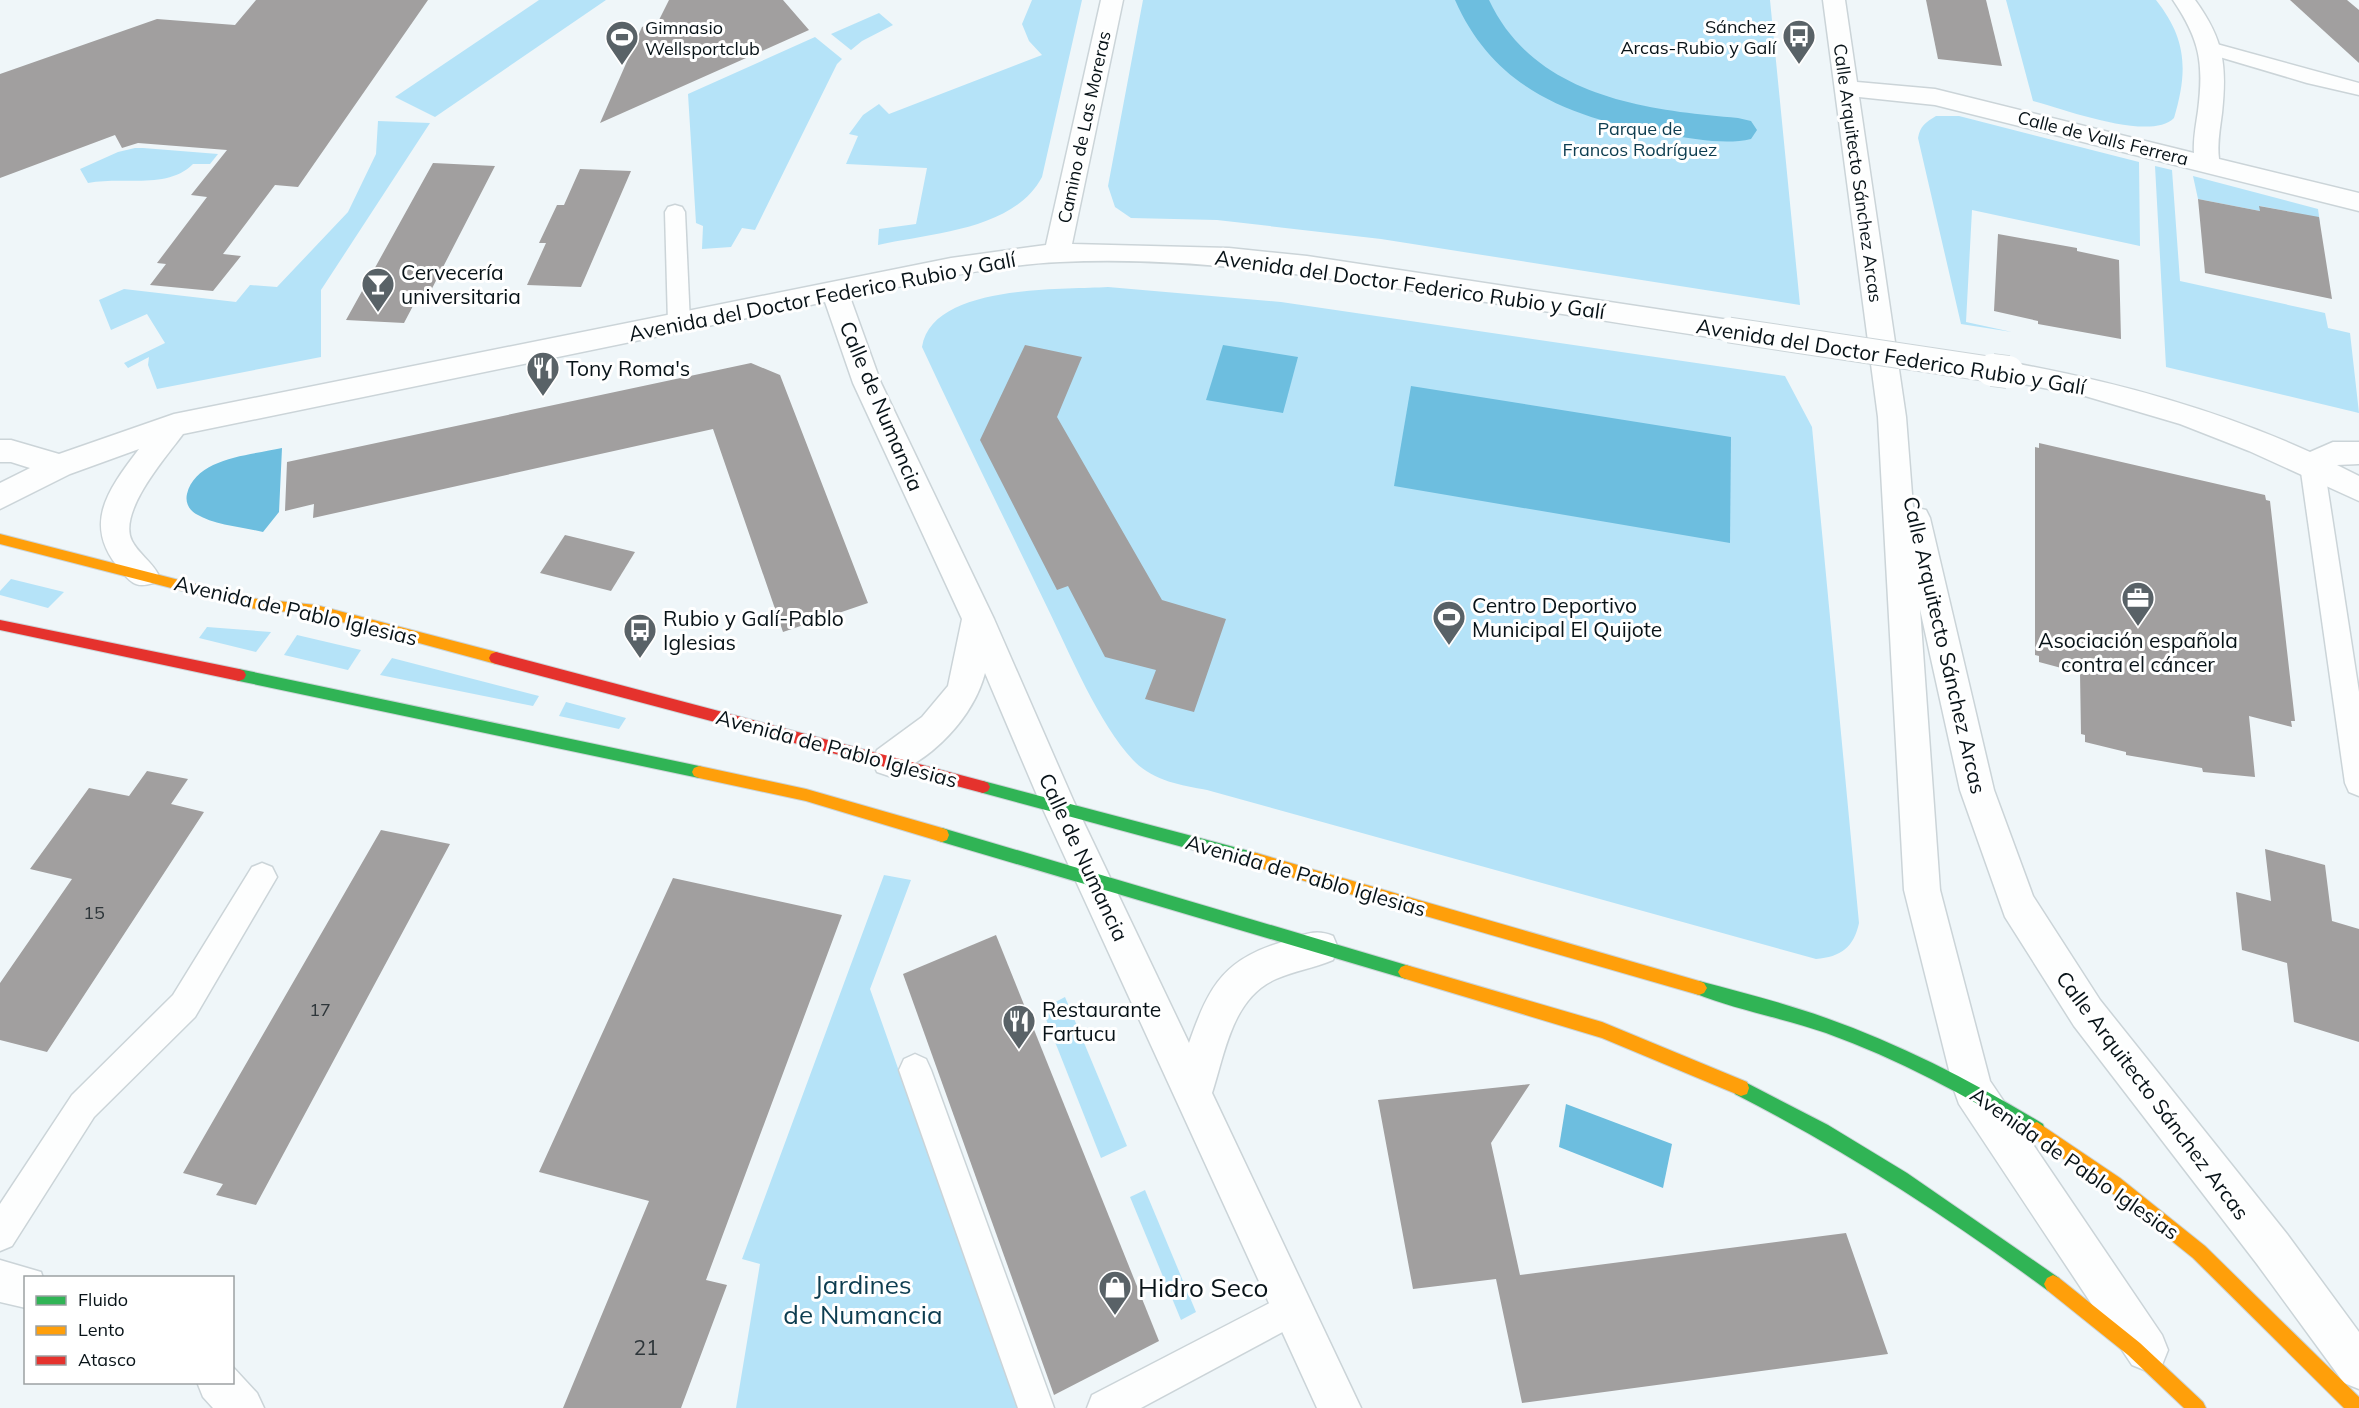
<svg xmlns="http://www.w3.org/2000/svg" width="2359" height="1408" viewBox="0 0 2359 1408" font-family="Mulish,sans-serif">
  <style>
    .green { fill: #b5e3f8 }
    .water { fill: #6dbedf }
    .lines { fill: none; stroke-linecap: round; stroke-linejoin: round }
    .canal { fill: #6dbedf; fill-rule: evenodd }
    .building { fill: #a19f9f }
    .lane-casing { stroke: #cbd4d8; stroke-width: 3 }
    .street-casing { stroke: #cbd4d8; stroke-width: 3 }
    .fast-casing { stroke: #cbd4d8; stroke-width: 2 }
    .slow-casing { stroke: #cbd4d8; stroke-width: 2 }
    .jam-casing { stroke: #cbd4d8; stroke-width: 2 }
    .lane { fill: #fdfefe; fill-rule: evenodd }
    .street { fill: #fdfefe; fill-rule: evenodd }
    .fast { fill: #30b455; fill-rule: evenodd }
    .slow { fill: #ff9f0a; fill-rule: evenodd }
    .jam { fill: #e5322d; fill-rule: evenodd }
    .street-bridge-far1-casing { stroke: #cbd4d8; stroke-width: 27; stroke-linecap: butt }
    .street-bridge-casing { stroke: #cbd4d8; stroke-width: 34; stroke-linecap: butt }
    .street-bridge-far1 { stroke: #fdfefe; stroke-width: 25 }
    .street-bridge { stroke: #fdfefe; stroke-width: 32 }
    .labels { text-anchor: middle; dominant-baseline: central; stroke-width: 6; stroke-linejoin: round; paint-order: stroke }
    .far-poi-label { font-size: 18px; fill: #081318; stroke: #fff; text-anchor: end }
    .far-street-label { font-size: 18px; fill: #081318; stroke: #fff }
    .far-park-label { font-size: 18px; fill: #0d3d50; stroke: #fff }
    .number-label { font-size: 18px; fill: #2e363a }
    .poi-label { font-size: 21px; fill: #081318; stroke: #fff; text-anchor: start }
    .street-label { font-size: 21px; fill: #081318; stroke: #fff }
    .near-number-label { font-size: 21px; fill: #2e363a }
    .near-park-label { font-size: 26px; fill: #0d3d50; stroke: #fff }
    .near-poi-label { font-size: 26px; fill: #081318; stroke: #fff; text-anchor: start }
  </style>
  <rect width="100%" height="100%" fill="#eff6f9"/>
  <!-- green -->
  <g class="green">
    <path d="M539,0H606L435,117L395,97Z"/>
    <path d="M1032,0H1082L1042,177C1014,230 932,233 878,245L879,229L916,224L927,168L846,164L858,136L849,134L863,115L879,104L889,114L1042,55L1029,41L1022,24Z"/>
    <path d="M1143,0H1770L1800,305L1381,239L1217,220L1131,218L1115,207L1108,186Z"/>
    <path d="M2006,0H2156C2187,39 2188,71 2174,118C2150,142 2064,109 2033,101Z"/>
    <path d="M879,13L893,25L862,41L851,50L831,34Z"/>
    <path d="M815,37L842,59L837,64L755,230L742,228L731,247L702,249L703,226L696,223L688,94Z"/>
    <path d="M1936,116H1959L2139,162L2140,246L1972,210L1966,322L2012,332L1961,324L1918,138C1920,126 1926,122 1936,116Z"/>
    <path d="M378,121L430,123L321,290V357L157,389L148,365L149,357L128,368L124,363L165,343L147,314L111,330L99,300L124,289L236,302L250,285L277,287L348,212L376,154Z"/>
    <path d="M135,148H143L218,154L210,164H193C167,190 124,176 88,183L80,169L118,152Z"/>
    <path d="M2155,166L2172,170L2180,281L2325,313L2328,328L2350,333L2359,413L2166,367Z"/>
    <path d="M2193,176L2318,209L2320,223L2292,217V212L2260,206V211L2198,199Z"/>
    <path d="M1108,287L1281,302L1785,376L1812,427L1859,923C1854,947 1841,957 1816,959L1207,790C1180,785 1153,781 1133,760C1099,724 1070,654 1048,609C1006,522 963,435 922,347C932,284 1059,290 1108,287Z"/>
    <path d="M11,579L64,592L48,608L0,595V591Z"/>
    <path d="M207,627L271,632L256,652L199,638Z"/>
    <path d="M297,635L361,650L348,670L284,655Z"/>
    <path d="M392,658L539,696L533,706L380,675Z"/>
    <path d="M566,702L626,718L619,729L559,716Z"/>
    <path d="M884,875L911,880L870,989L1018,1408H736L760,1264L742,1259Z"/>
    <path d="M1065,997L1127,1146L1101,1158L1042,1009Z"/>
    <path d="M1145,1190L1196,1312L1181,1320L1130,1197Z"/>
  </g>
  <!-- water -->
  <g class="water">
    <path d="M1223,345L1298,357L1283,413L1206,400Z"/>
    <path d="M1411,386L1731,437L1730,543L1394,486Z"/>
    <path d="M282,448L279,512L263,532C242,527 214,525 196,514C189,510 185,502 187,494C196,457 252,455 282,448Z"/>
    <path d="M1566,1104L1672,1144L1663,1188L1559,1147Z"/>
  </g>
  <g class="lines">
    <!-- canal -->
    <path class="canal" d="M1455,0H1489C1534,96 1643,110 1738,118L1751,121L1757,130L1751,139C1726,145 1695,139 1669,135C1576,119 1496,93 1455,0Z"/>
  </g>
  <!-- building -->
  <g class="building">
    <path d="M256,0H428L298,187L275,185L223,254L241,256L213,291L150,285L166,264L157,263L207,197L191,195L227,150L138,143L122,148L115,135L0,178V74L157,19L235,25Z"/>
    <path d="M669,0H783L809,30L600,123L642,27L659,20Z"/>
    <path d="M1926,0H1986L2002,66L1938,59Z"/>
    <path d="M2290,0H2347L2359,10V63Z"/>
    <path d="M433,163L495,166L424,304H414L404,323L346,320Z"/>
    <path d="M580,169L631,171L581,287L527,285L546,243H539L557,205H564Z"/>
    <path d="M2198,199L2260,211L2259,206L2319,217L2332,299L2205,273Z"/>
    <path d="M1998,234L2077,248V251L2119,260L2121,339L2038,324V321L1994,311Z"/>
    <path d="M1025,345L1082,357L1057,417L1162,600L1226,619L1194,712L1145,699L1156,670L1105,657L1068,586L1057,590L980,440Z"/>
    <path d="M751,363L780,375L868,603L783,632L713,429L313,518L314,504L285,511L287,462Z"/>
    <path d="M2039,443L2265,495L2266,500L2270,501L2295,721H2291L2292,727L2249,716L2255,777L2203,772L2202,768L2126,755V752L2085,742V735L2081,734L2080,673L2039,662V656L2035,655V447L2039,448Z"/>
    <path d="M565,535L635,552L611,591L540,573Z"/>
    <path d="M147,771L188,779L171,804L204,812L47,1052L0,1040V983L72,879L30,869L89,788L129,796Z"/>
    <path d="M381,830L450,844L256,1205L216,1195L223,1184L183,1173Z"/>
    <path d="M2265,849L2325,865L2332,921L2359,929V1042L2294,1022L2287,963L2242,950L2236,892L2271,901Z"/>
    <path d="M673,878L842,915L706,1280L727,1285L681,1408H563L649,1201L539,1172Z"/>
    <path d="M996,935L1159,1341L1054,1395L903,974Z"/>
    <path d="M1530,1084L1491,1143L1520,1275L1846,1233L1888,1354L1522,1403L1496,1279L1413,1289L1378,1100Z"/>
  </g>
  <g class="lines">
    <defs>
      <g id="lane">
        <path d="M2213,43L2359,83V95L2307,83L2206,53L2204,49Z"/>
        <path d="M675,205L682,207L685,212L690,323L687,329L679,331L671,329L668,323L665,212L668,207Z"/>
        <path d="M2312,456L2321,458L2324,465L2359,692V796L2349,792L2345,783L2300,465L2303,458Z"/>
        <path d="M262,863L272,867L277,877L195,1017L94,1117L12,1246L0,1251V1204L72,1095L173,995L252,867Z"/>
        <path d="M915,1054L926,1059L931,1070L1054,1408H1018L899,1070L904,1059Z"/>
        <path d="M1293,1291L1305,1296L1310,1308L1305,1320L1141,1408H1087L1092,1395Z"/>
      </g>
      <g id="street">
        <path d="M1101,0H1123L1072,244L1229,248L1307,256L1729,320L1739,323L1743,330L1739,337L1729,340C1631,325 1532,309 1434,294C1310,275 1185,256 1060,262C989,265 919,283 850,297L881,383L994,619L1074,802L1189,1043C1210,983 1225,958 1289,940C1306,934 1316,929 1333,936L1338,948L1333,960C1314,968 1294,971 1276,979C1232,998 1225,1053 1212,1093L1361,1408H1317L1042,807L985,673C973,718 932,760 889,776L877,772L872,761L877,750L922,717L948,686L962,619L853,383L825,302L183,434C167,456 117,512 132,541C138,553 151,561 158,574L153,583C138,588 132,584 122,572C81,526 107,491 139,449L70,474L0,509V483L30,468L11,462H0V440H11L59,454L174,414L951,258L1046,245Z"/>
        <path d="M1823,0H1845L1857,82L1935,89L2194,153C2193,139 2196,125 2198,111C2204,63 2200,40 2173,0H2195C2224,40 2227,65 2222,113C2220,129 2217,143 2219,159L2359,193V211L1935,105L1859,97L1906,417L1913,507L1926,510L1930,518L1994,790L2033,896L2100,1000L2287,1234L2359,1332V1389L2344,1383L2257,1264L2074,1026L2005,917L1960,790L1920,609L1940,890L1990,1081L2162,1335L2168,1350L2162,1365L2147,1371L2132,1365L1959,1104L1954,1090L1904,890L1878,417Z"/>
        <path d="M2008,362C2113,381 2213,408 2310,452L2333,442H2359V464L2337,465L2359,476V501L2249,451L2180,424L2085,396L1998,379L1994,372L1998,365Z"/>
        <path d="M0,1260L41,1272L43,1278H26V1308L0,1302Z"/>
        <path d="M232,1366L257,1393L264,1408H213L203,1397L197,1382H232Z"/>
      </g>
      <g id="fast">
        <path d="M239,669L699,766L704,768L706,772L704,776L699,778L239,681L234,679L232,675L234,671Z"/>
        <path d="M983,781L1253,852L1258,854L1260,859L1258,864L1253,866L983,793L978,791L976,787L978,783Z"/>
        <path d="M942,828L1406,965L1411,967L1414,972L1411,977L1406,979L942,842L937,840L935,835L937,830Z"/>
        <path d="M1699,981C1741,992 1784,1003 1826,1018C1902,1045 1974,1082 2043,1124L2045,1130L2043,1136L2037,1138L2031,1136C1966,1095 1898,1059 1826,1033C1783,1018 1736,1010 1694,993L1691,988L1694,983Z"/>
        <path d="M1741,1080L1828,1125L1907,1173L2059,1278L2062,1284L2059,1290L2053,1293L2047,1290C1948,1217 1845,1150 1735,1094L1733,1088L1735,1082Z"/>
      </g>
      <g id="slow">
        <path d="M0,534L249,598L316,605L496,652L501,654L503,658L501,662L496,664L316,615L249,608L0,544Z"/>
        <path d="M699,766L806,789L942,828L947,830L949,835L947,840L942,842L806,801L699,778L694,776L692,772L694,768Z"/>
        <path d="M1253,852L1699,981L1704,983L1707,988L1704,993L1699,995L1253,866L1248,864L1246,859L1248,854Z"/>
        <path d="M1406,965L1602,1022L1747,1082L1749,1088L1747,1094L1741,1096L1602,1038L1406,979L1401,977L1398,972L1401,967Z"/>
        <path d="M2037,1122L2120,1178L2205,1246L2359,1397V1408H2344L2193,1258L2108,1190L2031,1136L2029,1130L2031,1124Z"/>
        <path d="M2053,1275L2059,1278L2140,1343L2203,1402L2206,1408H2184L2128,1355L2047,1290L2044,1284L2047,1278Z"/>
      </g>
      <g id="jam">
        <path d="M0,620L239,669L244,671L246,675L244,679L239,681L0,630Z"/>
        <path d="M496,652L983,781L988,783L990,787L988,791L983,793L496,664L491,662L489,658L491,654Z"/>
      </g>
    </defs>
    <!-- lane casing -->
    <use href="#lane" class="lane-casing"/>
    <!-- street casing -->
    <use href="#street" class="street-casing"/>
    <!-- fast casing -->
    <use href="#fast" class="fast-casing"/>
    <!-- slow casing -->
    <use href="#slow" class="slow-casing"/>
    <!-- jam casing -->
    <use href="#jam" class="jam-casing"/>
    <!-- lane -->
    <use href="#lane" class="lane"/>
    <!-- street -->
    <use href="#street" class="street"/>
    <!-- fast -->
    <use href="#fast" class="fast"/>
    <!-- slow -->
    <use href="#slow" class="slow"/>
    <!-- jam -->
    <use href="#jam" class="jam"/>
    <defs>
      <path id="street-bridge-far1" d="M1729,330L2002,371"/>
      <path id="street-bridge" d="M1992,370L2008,372"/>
    </defs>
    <!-- street-bridge-far1 casing -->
    <use href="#street-bridge-far1" class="street-bridge-far1-casing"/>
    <!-- street-bridge casing -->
    <use href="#street-bridge" class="street-bridge-casing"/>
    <!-- street-bridge-far1 -->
    <use href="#street-bridge-far1" class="street-bridge-far1"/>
    <!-- street-bridge -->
    <use href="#street-bridge" class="street-bridge"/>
  </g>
  <!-- icons -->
  <defs>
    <symbol id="bus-pin" viewBox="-11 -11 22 30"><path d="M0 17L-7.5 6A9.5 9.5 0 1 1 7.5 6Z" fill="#596267" stroke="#fff"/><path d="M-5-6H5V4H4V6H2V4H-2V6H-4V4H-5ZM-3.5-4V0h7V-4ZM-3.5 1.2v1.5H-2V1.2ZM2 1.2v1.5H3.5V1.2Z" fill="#fff"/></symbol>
    <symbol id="stadium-pin" viewBox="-11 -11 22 30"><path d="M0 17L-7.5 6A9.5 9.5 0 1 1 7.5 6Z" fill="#596267" stroke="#fff"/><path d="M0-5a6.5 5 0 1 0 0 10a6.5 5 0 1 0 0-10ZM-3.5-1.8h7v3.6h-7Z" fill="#fff"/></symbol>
    <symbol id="bar-pin" viewBox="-11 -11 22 30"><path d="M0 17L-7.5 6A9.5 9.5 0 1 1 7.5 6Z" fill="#596267" stroke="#fff"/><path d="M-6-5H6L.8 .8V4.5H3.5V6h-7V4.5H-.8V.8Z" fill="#fff"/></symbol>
    <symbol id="restaurant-pin" viewBox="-11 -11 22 30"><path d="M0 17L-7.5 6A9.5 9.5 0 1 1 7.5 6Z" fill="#596267" stroke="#fff"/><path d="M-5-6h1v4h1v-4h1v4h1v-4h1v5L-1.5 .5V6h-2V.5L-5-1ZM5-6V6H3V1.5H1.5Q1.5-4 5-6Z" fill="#fff"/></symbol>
    <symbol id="office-pin" viewBox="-11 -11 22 30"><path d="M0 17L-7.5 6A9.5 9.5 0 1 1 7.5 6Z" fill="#596267" stroke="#fff"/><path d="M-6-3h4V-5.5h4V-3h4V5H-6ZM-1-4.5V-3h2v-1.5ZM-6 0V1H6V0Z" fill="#fff"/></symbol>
    <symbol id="shop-pin" viewBox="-11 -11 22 30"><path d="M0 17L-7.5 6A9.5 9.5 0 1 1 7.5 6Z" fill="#596267" stroke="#fff"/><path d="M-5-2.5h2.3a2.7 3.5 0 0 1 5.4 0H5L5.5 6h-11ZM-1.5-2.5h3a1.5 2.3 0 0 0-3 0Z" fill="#fff"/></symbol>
  </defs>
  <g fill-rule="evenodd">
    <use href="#bus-pin" x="1780" y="17" width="38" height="52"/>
    <use href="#stadium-pin" x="603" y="18" width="38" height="52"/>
    <use href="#bar-pin" x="359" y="265" width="38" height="52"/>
    <use href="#restaurant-pin" x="524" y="349" width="38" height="52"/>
    <use href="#office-pin" x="2119" y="579" width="38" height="52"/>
    <use href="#stadium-pin" x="1430" y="598" width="38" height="52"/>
    <use href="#bus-pin" x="621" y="611" width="38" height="52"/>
    <use href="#restaurant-pin" x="1000" y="1002" width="38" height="52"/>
    <use href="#shop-pin" x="1096" y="1268" width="38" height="52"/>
  </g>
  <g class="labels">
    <!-- far-poi labels -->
    <g class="far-poi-label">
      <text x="1776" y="26">Sánchez<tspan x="1776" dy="21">Arcas-Rubio y Galí</tspan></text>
      <text x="645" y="27" text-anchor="start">Gimnasio<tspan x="645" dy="21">Wellsportclub</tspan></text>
    </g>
    <!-- far-street labels -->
    <g class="far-street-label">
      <text transform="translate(1084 127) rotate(-78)">Camino de Las Moreras</text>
      <text transform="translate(2103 138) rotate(14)">Calle de Valls Ferrera</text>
      <text transform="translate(1858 173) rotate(82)">Calle Arquitecto Sánchez Arcas</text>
    </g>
    <!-- far-park labels -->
    <g class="far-park-label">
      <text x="1640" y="128">Parque de<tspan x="1640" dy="21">Francos Rodríguez</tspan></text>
    </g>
    <!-- number labels -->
    <g class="number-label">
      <text x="94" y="912">15</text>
      <text x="320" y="1009">17</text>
    </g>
    <!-- poi labels -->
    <g class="poi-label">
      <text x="401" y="272">Cervecería<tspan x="401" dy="24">universitaria</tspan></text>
      <text x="566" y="368">Tony Roma's</text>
      <text x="1472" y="605">Centro Deportivo<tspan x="1472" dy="24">Municipal El Quijote</tspan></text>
      <text x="663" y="618">Rubio y Galí-Pablo<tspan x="663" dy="24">Iglesias</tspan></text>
      <text x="2138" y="640" text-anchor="middle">Asociación española<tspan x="2138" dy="24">contra el cáncer</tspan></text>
      <text x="1042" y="1009">Restaurante<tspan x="1042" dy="24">Fartucu</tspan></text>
    </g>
    <!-- street labels -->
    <g class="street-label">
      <text transform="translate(1410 284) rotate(8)">Avenida del Doctor Federico Rubio y Galí</text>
      <text transform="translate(822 296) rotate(-11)">Avenida del Doctor Federico Rubio y Galí</text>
      <text transform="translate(1891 356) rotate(9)">Avenida del Doctor Federico Rubio y Galí</text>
      <text transform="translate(882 406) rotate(67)">Calle de Numancia</text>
      <text transform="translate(296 610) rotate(13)">Avenida de Pablo Iglesias</text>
      <text transform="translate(1945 645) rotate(77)">Calle Arquitecto Sánchez Arcas</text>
      <text transform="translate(837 748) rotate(15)">Avenida de Pablo Iglesias</text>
      <text transform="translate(1084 857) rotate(65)">Calle de Numancia</text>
      <text transform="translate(1306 875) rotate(16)">Avenida de Pablo Iglesias</text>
      <text transform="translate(2153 1095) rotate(53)">Calle Arquitecto Sánchez Arcas</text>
      <text transform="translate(2075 1163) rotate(35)">Avenida de Pablo Iglesias</text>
    </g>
    <!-- near-number labels -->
    <g class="near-number-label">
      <text x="646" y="1347">21</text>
    </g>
    <!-- near-park labels -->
    <g class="near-park-label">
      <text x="863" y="1284">Jardines<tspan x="863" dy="30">de Numancia</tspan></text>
    </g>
    <!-- near-poi labels -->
    <g class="near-poi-label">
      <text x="1138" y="1287">Hidro Seco</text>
    </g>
  </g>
  <!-- legend -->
  <rect x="24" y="1276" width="210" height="108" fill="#ffffff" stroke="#9ca1a3" stroke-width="1.5"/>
  <rect x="36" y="1296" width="30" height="9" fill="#30b455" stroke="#9ca1a3" stroke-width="1.5"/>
  <text x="78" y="1306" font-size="18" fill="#081318">Fluido</text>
  <rect x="36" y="1326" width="30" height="9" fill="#ff9f0a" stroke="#9ca1a3" stroke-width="1.5"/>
  <text x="78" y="1336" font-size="18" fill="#081318">Lento</text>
  <rect x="36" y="1356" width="30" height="9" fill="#e5322d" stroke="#9ca1a3" stroke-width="1.5"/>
  <text x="78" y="1366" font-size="18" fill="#081318">Atasco</text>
</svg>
